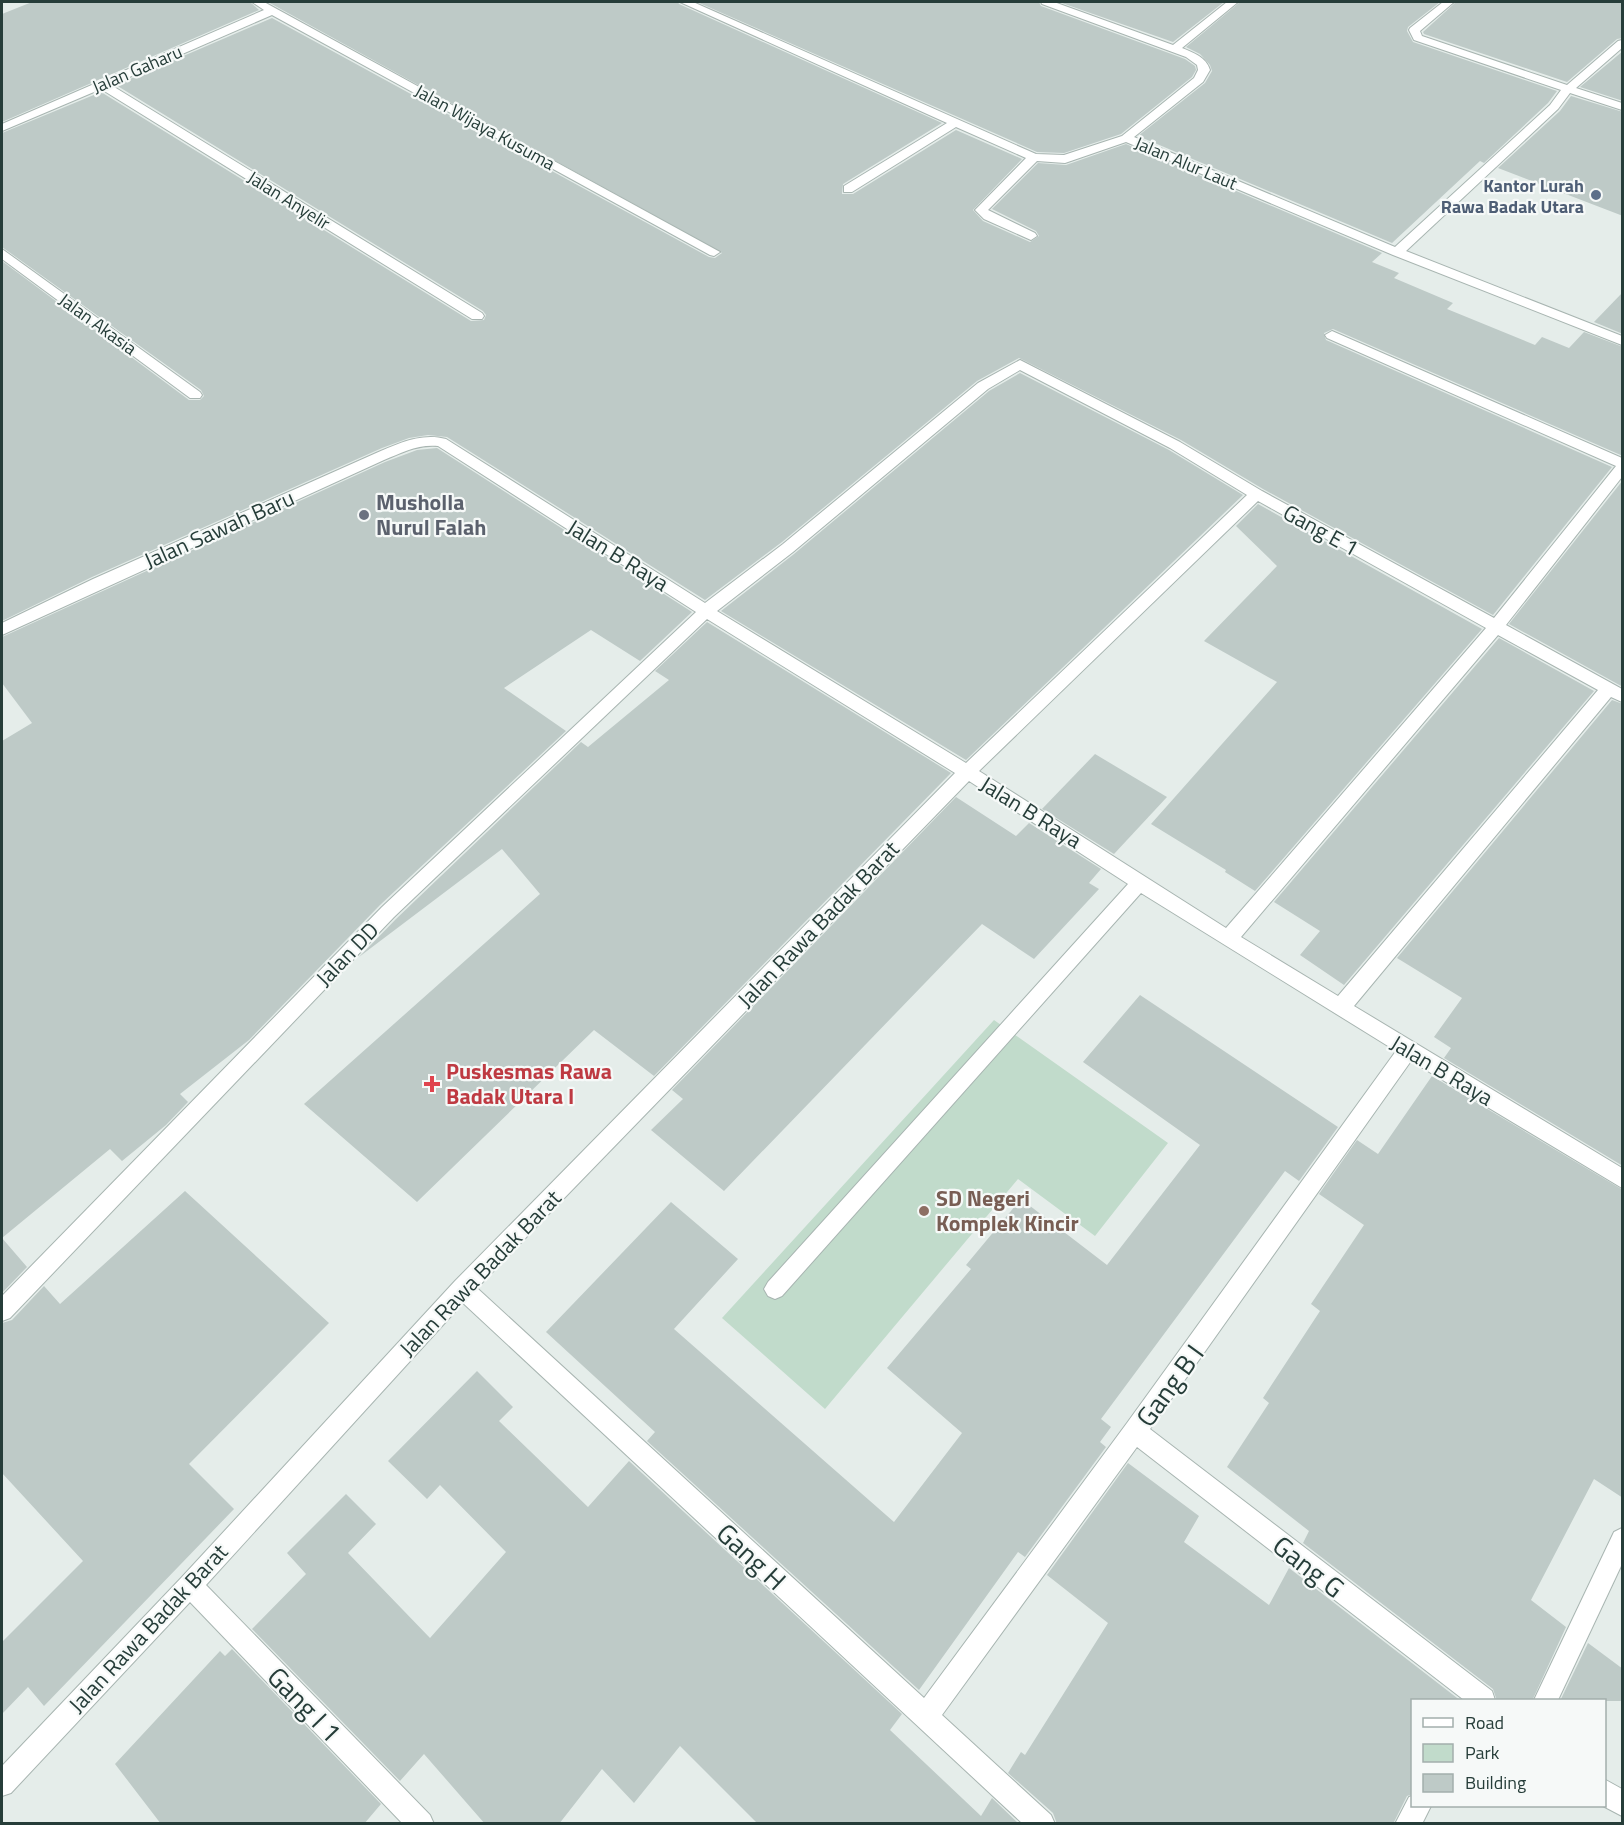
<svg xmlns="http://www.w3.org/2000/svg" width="1624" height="1825" viewBox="0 0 1624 1825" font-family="'Titillium Web',sans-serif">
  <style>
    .green { fill: #c1dbcb }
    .building { fill: #becac7 }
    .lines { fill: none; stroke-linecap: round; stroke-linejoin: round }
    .minor-casing { stroke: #a8b5b1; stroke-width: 2 }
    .minor { fill: #fff; fill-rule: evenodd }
    .service-dot { fill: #5c6f8a; stroke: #f6f9f8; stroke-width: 2 }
    .worship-dot { fill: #6b7280; stroke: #f6f9f8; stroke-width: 2 }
    .health-dot { fill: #e0444e; stroke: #f6f9f8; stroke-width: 2 }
    .education-dot { fill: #8d6e63; stroke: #f6f9f8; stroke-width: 2 }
    .labels { text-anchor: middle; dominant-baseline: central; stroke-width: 4.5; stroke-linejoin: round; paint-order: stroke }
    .far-street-label { font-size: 18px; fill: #263d39; stroke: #f6f9f8 }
    .far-service-label { font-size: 18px; font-weight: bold; fill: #4e5e75; stroke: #f6f9f8; text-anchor: end }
    .worship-label { font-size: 22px; font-weight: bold; fill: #5b616d; stroke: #f6f9f8; text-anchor: start }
    .street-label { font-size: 22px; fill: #263d39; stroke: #f6f9f8 }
    .health-label { font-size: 22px; font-weight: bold; fill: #be3a42; stroke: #f6f9f8; text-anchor: start }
    .education-label { font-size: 22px; font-weight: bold; fill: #785e54; stroke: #f6f9f8; text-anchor: start }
    .near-street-label { font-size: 27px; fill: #263d39; stroke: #f6f9f8 }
  </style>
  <rect width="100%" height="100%" fill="#e5edea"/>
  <!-- green -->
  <path class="green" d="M994,1020L1168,1143L1095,1236L1018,1179L825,1409L722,1318Z"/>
  <!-- building -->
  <g class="building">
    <path d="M32,2H250L259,10L2,122V14Z"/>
    <path d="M268,2H678L679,4L942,123L843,184L842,194H853L956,130L1022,159L973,210L983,221L1030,242L1039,236L1036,231L992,209L1038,163L1066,165L1126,144L1382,253L1372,262L1399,273L1394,278L1453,303L1447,309L1535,345L1542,337L1569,348L1584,332L1623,347V456L1333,329L1324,333L1326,340L1612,467L1493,615L1263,489L1181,440L1019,358L977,381L782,542L705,600L447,437L428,435L409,438L382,448L92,577L2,621V261L189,400H200L204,396L201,390L2,247V133L101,92L471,321L484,320L486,315L483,311L116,85L272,18L709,257L715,258L722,253Z"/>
    <path d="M697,2H1039L1041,6L1185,59L1195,66L1196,70L1192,77L1121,134L1064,153L1037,152Z"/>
    <path d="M1059,2H1224L1173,42Z"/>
    <path d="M1240,2H1440L1408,27L1407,31L1413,42L1557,91L1548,103L1484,163L1480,161L1392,243L1138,136L1205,83L1212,71L1210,65L1200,54L1186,47Z"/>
    <path d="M1456,2H1623V38L1617,39L1567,82L1424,34L1423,32Z"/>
    <path d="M1623,51V101L1580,87Z"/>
    <path d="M1571,96L1623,112V216L1498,168L1560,111Z"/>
    <path d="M1623,292V334L1594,322Z"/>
    <path d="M1020,373L1169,450L1243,495L966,760L721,611L794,554L989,391Z"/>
    <path d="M437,448L692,612L640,661L591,630L504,688L566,731L380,905L249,1040L180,1094L188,1102L166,1125L122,1161L110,1149L2,1238L27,1267L2,1293V741L32,723L2,683V637L385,462L417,450Z"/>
    <path d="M1623,480V687L1509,624Z"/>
    <path d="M1258,504L1482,629L1255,891L1225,872L1226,870L1151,824L1277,682L1204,641L1277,566L1236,526Z"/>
    <path d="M707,622L951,773L654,1076L594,1030L417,1202L304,1104L540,894L502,849L359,957L396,919L581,742L588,747L669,680L655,671Z"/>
    <path d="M1499,638L1594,691L1344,985L1300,955L1320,931L1274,902Z"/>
    <path d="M1612,700L1623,704V1166L1444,1058L1451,1048L1434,1037L1462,998L1397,958Z"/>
    <path d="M1095,754L1167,797L1114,854L1042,809Z"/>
    <path d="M956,797L1016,836L1029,823L1101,869L1089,883L1099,889L1034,959L982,924L724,1191L651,1130L683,1099L672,1090Z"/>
    <path d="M1140,995L1338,1127L1299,1181L1285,1171L1101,1419L1111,1427L1100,1442L1106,1447L1025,1557L1018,1552L919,1690L647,1441L655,1432L546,1332L671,1202L738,1259L674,1329L894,1522L962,1433L887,1368L971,1269L966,1265L1021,1199L1107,1265L1200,1145L1083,1062Z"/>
    <path d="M1432,1076L1623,1190V1498L1594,1479L1531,1600L1566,1627L1532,1701H1497L1493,1689L1303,1543L1309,1531L1227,1467L1269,1403L1263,1398L1320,1311L1311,1304L1364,1225L1319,1194L1357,1140L1378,1154Z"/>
    <path d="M185,1191L329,1323L189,1464L234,1509L44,1706L28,1687L2,1714V1642L83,1561L2,1473V1323L12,1320L44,1286L60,1304Z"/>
    <path d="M477,1371L513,1407L499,1421L588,1507L629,1461L902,1714L890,1730L981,1816L992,1798L1019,1824H758L680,1746L634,1803L602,1769L559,1824H485L424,1754L400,1781L252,1629L306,1574L287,1553L346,1494L376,1524L348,1553L430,1638L506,1552L440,1485L427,1499L388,1461Z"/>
    <path d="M1128,1463L1199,1516L1184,1542L1269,1605L1289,1568L1461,1701H1413V1794L1407,1796L1393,1824H1057L1053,1813L1008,1773L1021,1752L1025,1755L1108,1623L1047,1575Z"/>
    <path d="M1588,1643L1623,1669V1701H1560Z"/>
    <path d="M232,1649L381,1804L364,1824H161L115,1764L220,1651L225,1656Z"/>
  </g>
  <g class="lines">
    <defs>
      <g id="minor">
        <path d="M252,2H264L720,252L714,256L710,255L272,15L111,85L482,313L484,316L482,319H472L101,89L2,131V124L264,10Z"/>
        <path d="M680,2H693L1036,154L1064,155L1122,136L1194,78L1198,70L1197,65L1186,57L1042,4L1041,2H1054L1173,45L1227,2H1238L1182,48C1194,53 1206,57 1210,70L1203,82L1134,137L1395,247L1550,105L1561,90L1414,40L1409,30L1410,28L1443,2H1454L1420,31L1422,36L1567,85L1618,41L1622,40V48L1576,88L1622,103V110L1570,93L1558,109L1406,251L1622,336V345L1393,255L1126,142L1065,163L1037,161L988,210L1035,233L1037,236L1031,240L984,219L975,210L1026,158L956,127L852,192H844V186L947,123Z"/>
        <path d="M2,249L200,392L202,395L200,398H190L2,259Z"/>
        <path d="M1332,331L1622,458V477L1506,625L1622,689V702L1611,697L1354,1006L1622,1168V1188L1411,1061L1150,1429L1492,1691L1495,1700H1464L1137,1447L942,1715L1051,1815L1055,1824H1023L463,1303L206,1585L430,1815L434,1824H403L190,1602L11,1793L2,1796V1766L182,1577L455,1281L955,773L707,619L394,917L10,1318L2,1321V1296L382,907L696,612L438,446C418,444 401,453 384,460L2,635V623L93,579L374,454C397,444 421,432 446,439L705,603L783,544L978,383L1020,360L1180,442L1262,491L1494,618L1616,466L1327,338L1325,335ZM1020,370L1170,448L1247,495L966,763L717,611L793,552L988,389ZM1258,501L1486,628L1226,928L979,771ZM1498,635L1598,690L1338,996L1241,937ZM969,781L1128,884L768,1282L764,1289L768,1296L775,1299L782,1296L1141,893L1396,1051L1127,1423L924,1698L477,1288Z"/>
        <path d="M1622,1528V1564L1558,1700H1534L1614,1532Z"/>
        <path d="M1604,1779L1622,1789V1816L1603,1806Z"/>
        <path d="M1412,1796V1806H1431L1422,1824H1395L1409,1797Z"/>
      </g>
    </defs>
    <!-- minor casing -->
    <use href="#minor" class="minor-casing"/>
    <!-- minor -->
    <use href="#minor" class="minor"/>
  </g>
  <!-- markers -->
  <circle class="service-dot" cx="1596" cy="195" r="6"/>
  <circle class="worship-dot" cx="364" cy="515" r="6"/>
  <path class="health-dot" d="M429 1075h6v6h6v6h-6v6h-6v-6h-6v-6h6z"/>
  <circle class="education-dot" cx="924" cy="1211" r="6"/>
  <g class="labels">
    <!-- far-street labels -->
    <g class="far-street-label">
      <text transform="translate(137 69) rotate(-23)">Jalan Gaharu</text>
      <text transform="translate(485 127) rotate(29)">Jalan Wijaya Kusuma</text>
      <text transform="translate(1186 163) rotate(23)">Jalan Alur Laut</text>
      <text transform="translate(289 200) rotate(32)">Jalan Anyelir</text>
      <text transform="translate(98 324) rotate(36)">Jalan Akasia</text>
    </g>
    <!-- far-service labels -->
    <g class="far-service-label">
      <text x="1584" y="185">Kantor Lurah<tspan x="1584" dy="21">Rawa Badak Utara</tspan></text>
    </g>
    <!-- worship labels -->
    <g class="worship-label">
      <text x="376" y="502">Musholla<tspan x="376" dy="25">Nurul Falah</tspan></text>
    </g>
    <!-- street labels -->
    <g class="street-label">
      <text transform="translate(219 529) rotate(-24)">Jalan Sawah Baru</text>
      <text transform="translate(1321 530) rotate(29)">Gang E 1</text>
      <text transform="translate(618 555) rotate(32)">Jalan B Raya</text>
      <text transform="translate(1031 812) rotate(32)">Jalan B Raya</text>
      <text transform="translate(818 924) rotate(-46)">Jalan Rawa Badak Barat</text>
      <text transform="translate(347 954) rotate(-46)">Jalan DD</text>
      <text transform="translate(1442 1070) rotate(31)">Jalan B Raya</text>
      <text transform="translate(480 1273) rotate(-46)">Jalan Rawa Badak Barat</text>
      <text transform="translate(148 1628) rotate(-47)">Jalan Rawa Badak Barat</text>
    </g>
    <!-- health labels -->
    <g class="health-label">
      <text x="446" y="1071">Puskesmas Rawa<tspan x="446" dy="25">Badak Utara I</tspan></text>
    </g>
    <!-- education labels -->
    <g class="education-label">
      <text x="936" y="1198">SD Negeri<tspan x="936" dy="25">Komplek Kincir</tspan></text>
    </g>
    <!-- near-street labels -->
    <g class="near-street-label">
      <text transform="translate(1169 1385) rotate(-54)">Gang B I</text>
      <text transform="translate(752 1556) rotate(43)">Gang H</text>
      <text transform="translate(1309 1566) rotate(38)">Gang G</text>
      <text transform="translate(305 1704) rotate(46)">Gang I 1</text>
    </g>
  </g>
  <!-- border -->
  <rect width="1624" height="1825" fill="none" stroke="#263d39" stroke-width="6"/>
  <!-- legend -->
  <rect x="1411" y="1699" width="195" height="108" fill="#f6f9f8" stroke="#a3aeac" stroke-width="1.5"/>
  <rect x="1423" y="1718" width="30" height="9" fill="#ffffff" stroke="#a3aeac" stroke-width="1.5"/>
  <text x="1465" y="1729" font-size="18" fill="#263d39">Road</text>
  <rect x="1423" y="1744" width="30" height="18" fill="#c1dbcb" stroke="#a3aeac" stroke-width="1.5"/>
  <text x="1465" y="1759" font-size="18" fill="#263d39">Park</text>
  <rect x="1423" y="1774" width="30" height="18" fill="#becac7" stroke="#a3aeac" stroke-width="1.5"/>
  <text x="1465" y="1789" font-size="18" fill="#263d39">Building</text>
</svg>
